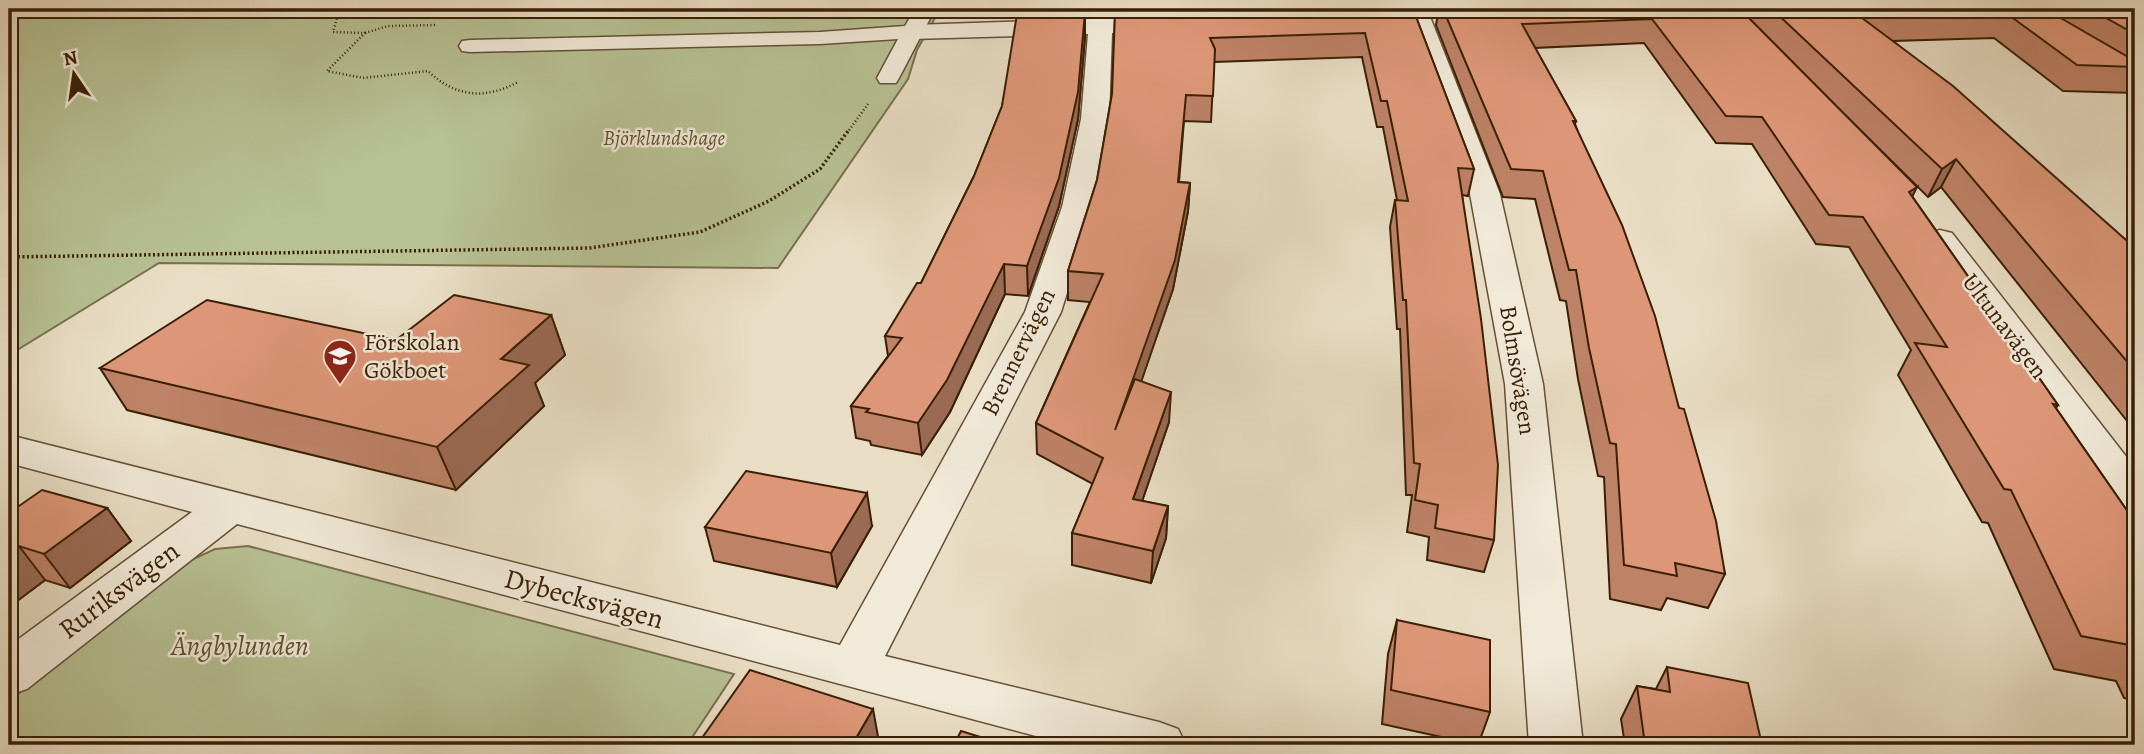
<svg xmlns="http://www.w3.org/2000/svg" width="2144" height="754" viewBox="0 0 2144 754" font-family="Alegreya,serif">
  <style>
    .green { fill: #b7c194; stroke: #78704c; stroke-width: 2 }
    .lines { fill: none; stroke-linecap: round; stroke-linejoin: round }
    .lane-casing { stroke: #654f34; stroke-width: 3 }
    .street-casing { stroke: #654f34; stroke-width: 3 }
    .path-far1 { stroke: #391f04; stroke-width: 2.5; stroke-dasharray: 1 2.5; stroke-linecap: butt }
    .path { stroke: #391f04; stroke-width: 3.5; stroke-dasharray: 2 2.5; stroke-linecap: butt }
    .lane { fill: #f1ead9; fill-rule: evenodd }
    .street { fill: #f1ead9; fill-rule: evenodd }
    .wall { fill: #be8267; stroke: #391f04; stroke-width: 2 }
    .shaded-wall { fill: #9b6a54; stroke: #391f04; stroke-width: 2 }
    .building { fill: #dd9778; stroke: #391f04; stroke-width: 2 }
    .labels { text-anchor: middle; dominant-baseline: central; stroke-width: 5; stroke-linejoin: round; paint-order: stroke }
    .far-park-label { font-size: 21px; font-style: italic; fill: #5f502f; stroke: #f1ead9 }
    .street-label { font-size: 24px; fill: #391f04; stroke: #f1ead9 }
    .poi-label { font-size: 24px; fill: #391f04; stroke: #f1ead9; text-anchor: start }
    .near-street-label { font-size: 28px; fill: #391f04; stroke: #f1ead9 }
    .near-park-label { font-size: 28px; font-style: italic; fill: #5f502f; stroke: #f1ead9 }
  </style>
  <rect width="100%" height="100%" fill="#e9dec5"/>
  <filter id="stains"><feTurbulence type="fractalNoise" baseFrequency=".00286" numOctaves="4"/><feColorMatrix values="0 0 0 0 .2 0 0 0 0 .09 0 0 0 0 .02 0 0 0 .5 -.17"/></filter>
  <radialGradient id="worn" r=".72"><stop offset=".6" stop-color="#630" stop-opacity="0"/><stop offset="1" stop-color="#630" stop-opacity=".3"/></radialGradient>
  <!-- green -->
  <g class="green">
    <path d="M9,9H940L917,50L908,79L778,268L159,263L9,355Z"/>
    <path d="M248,546L734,674L687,745H9V701L187,562L215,549Z"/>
  </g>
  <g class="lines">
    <defs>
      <path id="lane" d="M915,9H935L899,78L896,83H880L877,78L898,39L820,44L470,52L462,51L459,46L462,41L470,40L820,32L905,26Z"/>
      <g id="street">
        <path d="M1090,9H1112V19L1166,17L1174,19L1178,24L1174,29L1166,31L1112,33L1109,119L1094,207L1061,312L885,656L1159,722L1178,729L1186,745H1070L237,524L27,689L9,695V646L192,512L9,463V435L840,645L1025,312L1062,207L1081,119L1088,34L912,39L903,37L900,32L903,27L912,25L1089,19Z"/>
        <path d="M1404,9H1427L1500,194L1543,384L1583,745H1529L1505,384L1470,194Z"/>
        <path d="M1940,230L1952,233L2135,468V513L2120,509L1924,240L1928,233Z"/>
      </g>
    </defs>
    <!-- lane casing -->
    <use href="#lane" class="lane-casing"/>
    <!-- street casing -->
    <use href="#street" class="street-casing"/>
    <!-- path-far1 -->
    <g class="path-far1">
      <path d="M359,9L337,18L333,32L365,33L327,71L363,78L428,71C455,97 485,100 518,82"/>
      <path d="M365,33L388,26L437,25"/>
      <path d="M847,133L868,104"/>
    </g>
    <!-- path -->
    <path class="path" d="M9,257L589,248L700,232L769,201L820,169L848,131"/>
    <!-- lane -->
    <use href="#lane" class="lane"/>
    <!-- street -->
    <use href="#street" class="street"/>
  </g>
  <!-- wall -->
  <g class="wall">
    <path d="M1021,9H1089L1087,16L1085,17V37L1078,119L1059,206L1028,296L1005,294L950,412L922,455L871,445L870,441L856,438L851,406L888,356L885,336L921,283L974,176L1002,106L1021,14Z"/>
    <path d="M1113,9H1413L1474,169L1468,196L1462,195L1494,540L1484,572L1427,560L1429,537L1407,532L1412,495H1406L1400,329H1397L1390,227L1395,200H1397L1383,127H1377L1362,57L1214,62L1211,122L1184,121L1179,182L1190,183L1188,211L1173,289L1141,381L1169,422L1142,501L1168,506L1166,538L1151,583L1072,565V533L1093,484L1037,454L1036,423L1090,302L1068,300V271L1097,180L1112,94L1115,16Z"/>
    <path d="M1439,9H2135V93L2063,91L1994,38L1893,41L2135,248V431L1941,187L1928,197L1845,115L1912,196L2058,405L2056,408L2135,522V701L2124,698L2116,681L2054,669L1988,523L1982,522L1898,375L1911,350L1849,247L1816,244L1752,144L1716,143L1644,43L1535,48L1576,121L1575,124L1679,408L1725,574L1708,608L1667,598L1661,610L1610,599L1604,477L1598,476L1578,379L1566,301L1560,300L1535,199L1503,197L1436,25Z"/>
    <path d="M551,315L565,355L535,383L544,406L456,490L127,410L100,368L396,340Z"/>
    <path d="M19,506L107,508L131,541L70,588L45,580L9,607Z"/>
    <path d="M872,526L837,587L714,561L705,527Z"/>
    <path d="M1397,620L1490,712L1478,745L1382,724L1388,654Z"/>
    <path d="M1667,667L1762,745H1625L1621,719L1637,686L1656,689Z"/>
  </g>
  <!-- shaded-wall -->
  <g class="shaded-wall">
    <path d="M1085,12V37L1078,119L1059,206L1028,296L1027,266Z"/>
    <path d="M1956,159L1941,187L1928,197L1942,169Z"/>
    <path d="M1190,183L1188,211L1173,289L1114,461L1115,430Z"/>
    <path d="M1917,187L1903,215L1909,192Z"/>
    <path d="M1004,264L1005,294L950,412L922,455L918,423Z"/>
    <path d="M551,315L565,355L535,383L544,406L456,490L437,447L501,359Z"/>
    <path d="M1171,392L1169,422L1132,531L1133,499Z"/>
    <path d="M867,493L872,526L837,587L831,553Z"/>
    <path d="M1168,506L1166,538L1151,583L1153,551Z"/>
    <path d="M107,508L131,541L70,588L44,554Z"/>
    <path d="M19,546L45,580L9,607V554Z"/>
    <path d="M873,709L879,742L877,745H852Z"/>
  </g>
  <!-- building -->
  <g class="building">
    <path d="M1242,9H1413L1474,169L1458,168L1481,319L1498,465L1494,540L1435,528L1438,505L1415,500L1420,464L1414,463L1406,300H1403L1395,200L1408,201L1387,101H1381L1365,33L1210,38L1215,49L1213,96L1186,95L1178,182L1190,183L1175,260L1115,430L1135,379L1171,392L1133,499L1168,506L1153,551L1072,533L1103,458L1036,423L1103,274L1068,271L1097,180L1112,94L1115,12Z"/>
    <path d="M1443,9H1740L1917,187L1909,192L2058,405L2053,404L2135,522V646L2081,636L2011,490L2004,489L1915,343L1947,347L1863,217L1829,215L1762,117L1726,116L1652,19L1522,24L1576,121H1573L1622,225L1655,316L1679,408L1684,409L1716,521L1725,574L1675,563L1677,576L1624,565L1616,444L1610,443L1589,348L1576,270H1569L1543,171L1511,169Z"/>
    <path d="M1772,9H2045L2135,61V67L2077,65L2006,13L1862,18L1953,86L2135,248V371L1956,159L1942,169Z"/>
    <path d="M2090,9H2135V34Z"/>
    <path d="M1085,12L1078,92L1059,178L1027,266L1004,264L947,380L918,423L866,412L869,409L851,406L902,338L885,336L917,283H921L974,176L1002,106L1017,14Z"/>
    <path d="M454,295L551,315L501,359L529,365L437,447L100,368L207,300L396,340Z"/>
    <path d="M746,471L867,493L831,553L705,527Z"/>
    <path d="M42,490L107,508L44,554L19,546L9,554V503L19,506Z"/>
    <path d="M1397,620L1490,640V712L1391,690Z"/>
    <path d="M1667,667L1748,683L1762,745H1645L1637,686L1670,692Z"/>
    <path d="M750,670L873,709L852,745H799L791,743L789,745H697Z"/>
    <path d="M961,731L1006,745H954Z"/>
    <path d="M903,738L927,745H899Z"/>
  </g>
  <!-- icons -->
  <defs>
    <symbol id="school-pin" viewBox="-11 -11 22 30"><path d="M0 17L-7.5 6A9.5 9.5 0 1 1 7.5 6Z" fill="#8f2418" stroke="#f1ead9"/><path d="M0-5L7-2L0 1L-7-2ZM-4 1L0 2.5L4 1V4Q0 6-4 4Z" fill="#fff"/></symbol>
  </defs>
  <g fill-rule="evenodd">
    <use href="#school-pin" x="321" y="337" width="38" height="52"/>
  </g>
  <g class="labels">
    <!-- far-park labels -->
    <g class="far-park-label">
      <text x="664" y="138">Björklundshage</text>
    </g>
    <!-- street labels -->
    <g class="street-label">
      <text transform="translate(2005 326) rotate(53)">Ultunavägen</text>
      <text transform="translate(1018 352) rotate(-64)">Brennervägen</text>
      <text transform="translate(1518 370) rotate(81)">Bolmsövägen</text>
    </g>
    <!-- poi labels -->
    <g class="poi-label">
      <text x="364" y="342">Förskolan<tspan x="364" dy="28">Gökboet</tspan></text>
    </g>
    <!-- near-street labels -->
    <g class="near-street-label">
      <text transform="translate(119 590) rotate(-37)">Ruriksvägen</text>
      <text transform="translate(584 599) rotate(15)">Dybecksvägen</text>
    </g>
    <!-- near-park labels -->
    <g class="near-park-label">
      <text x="240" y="646">Ängbylunden</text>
    </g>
  </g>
  <!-- margin -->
  <rect width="2144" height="754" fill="none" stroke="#e9dec5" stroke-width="35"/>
  <rect x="10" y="10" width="2123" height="733" fill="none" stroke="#391f04" stroke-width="3.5"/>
  <rect x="18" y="18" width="2109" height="719" fill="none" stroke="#391f04" stroke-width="2"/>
  <!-- north arrow -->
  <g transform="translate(74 74) rotate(347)" stroke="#f1ead9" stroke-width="5" paint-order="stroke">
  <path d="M0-5L12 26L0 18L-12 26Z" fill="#391f04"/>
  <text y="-10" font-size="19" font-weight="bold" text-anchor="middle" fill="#391f04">N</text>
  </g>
  <rect width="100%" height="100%" filter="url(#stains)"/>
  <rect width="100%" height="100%" fill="url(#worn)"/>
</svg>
